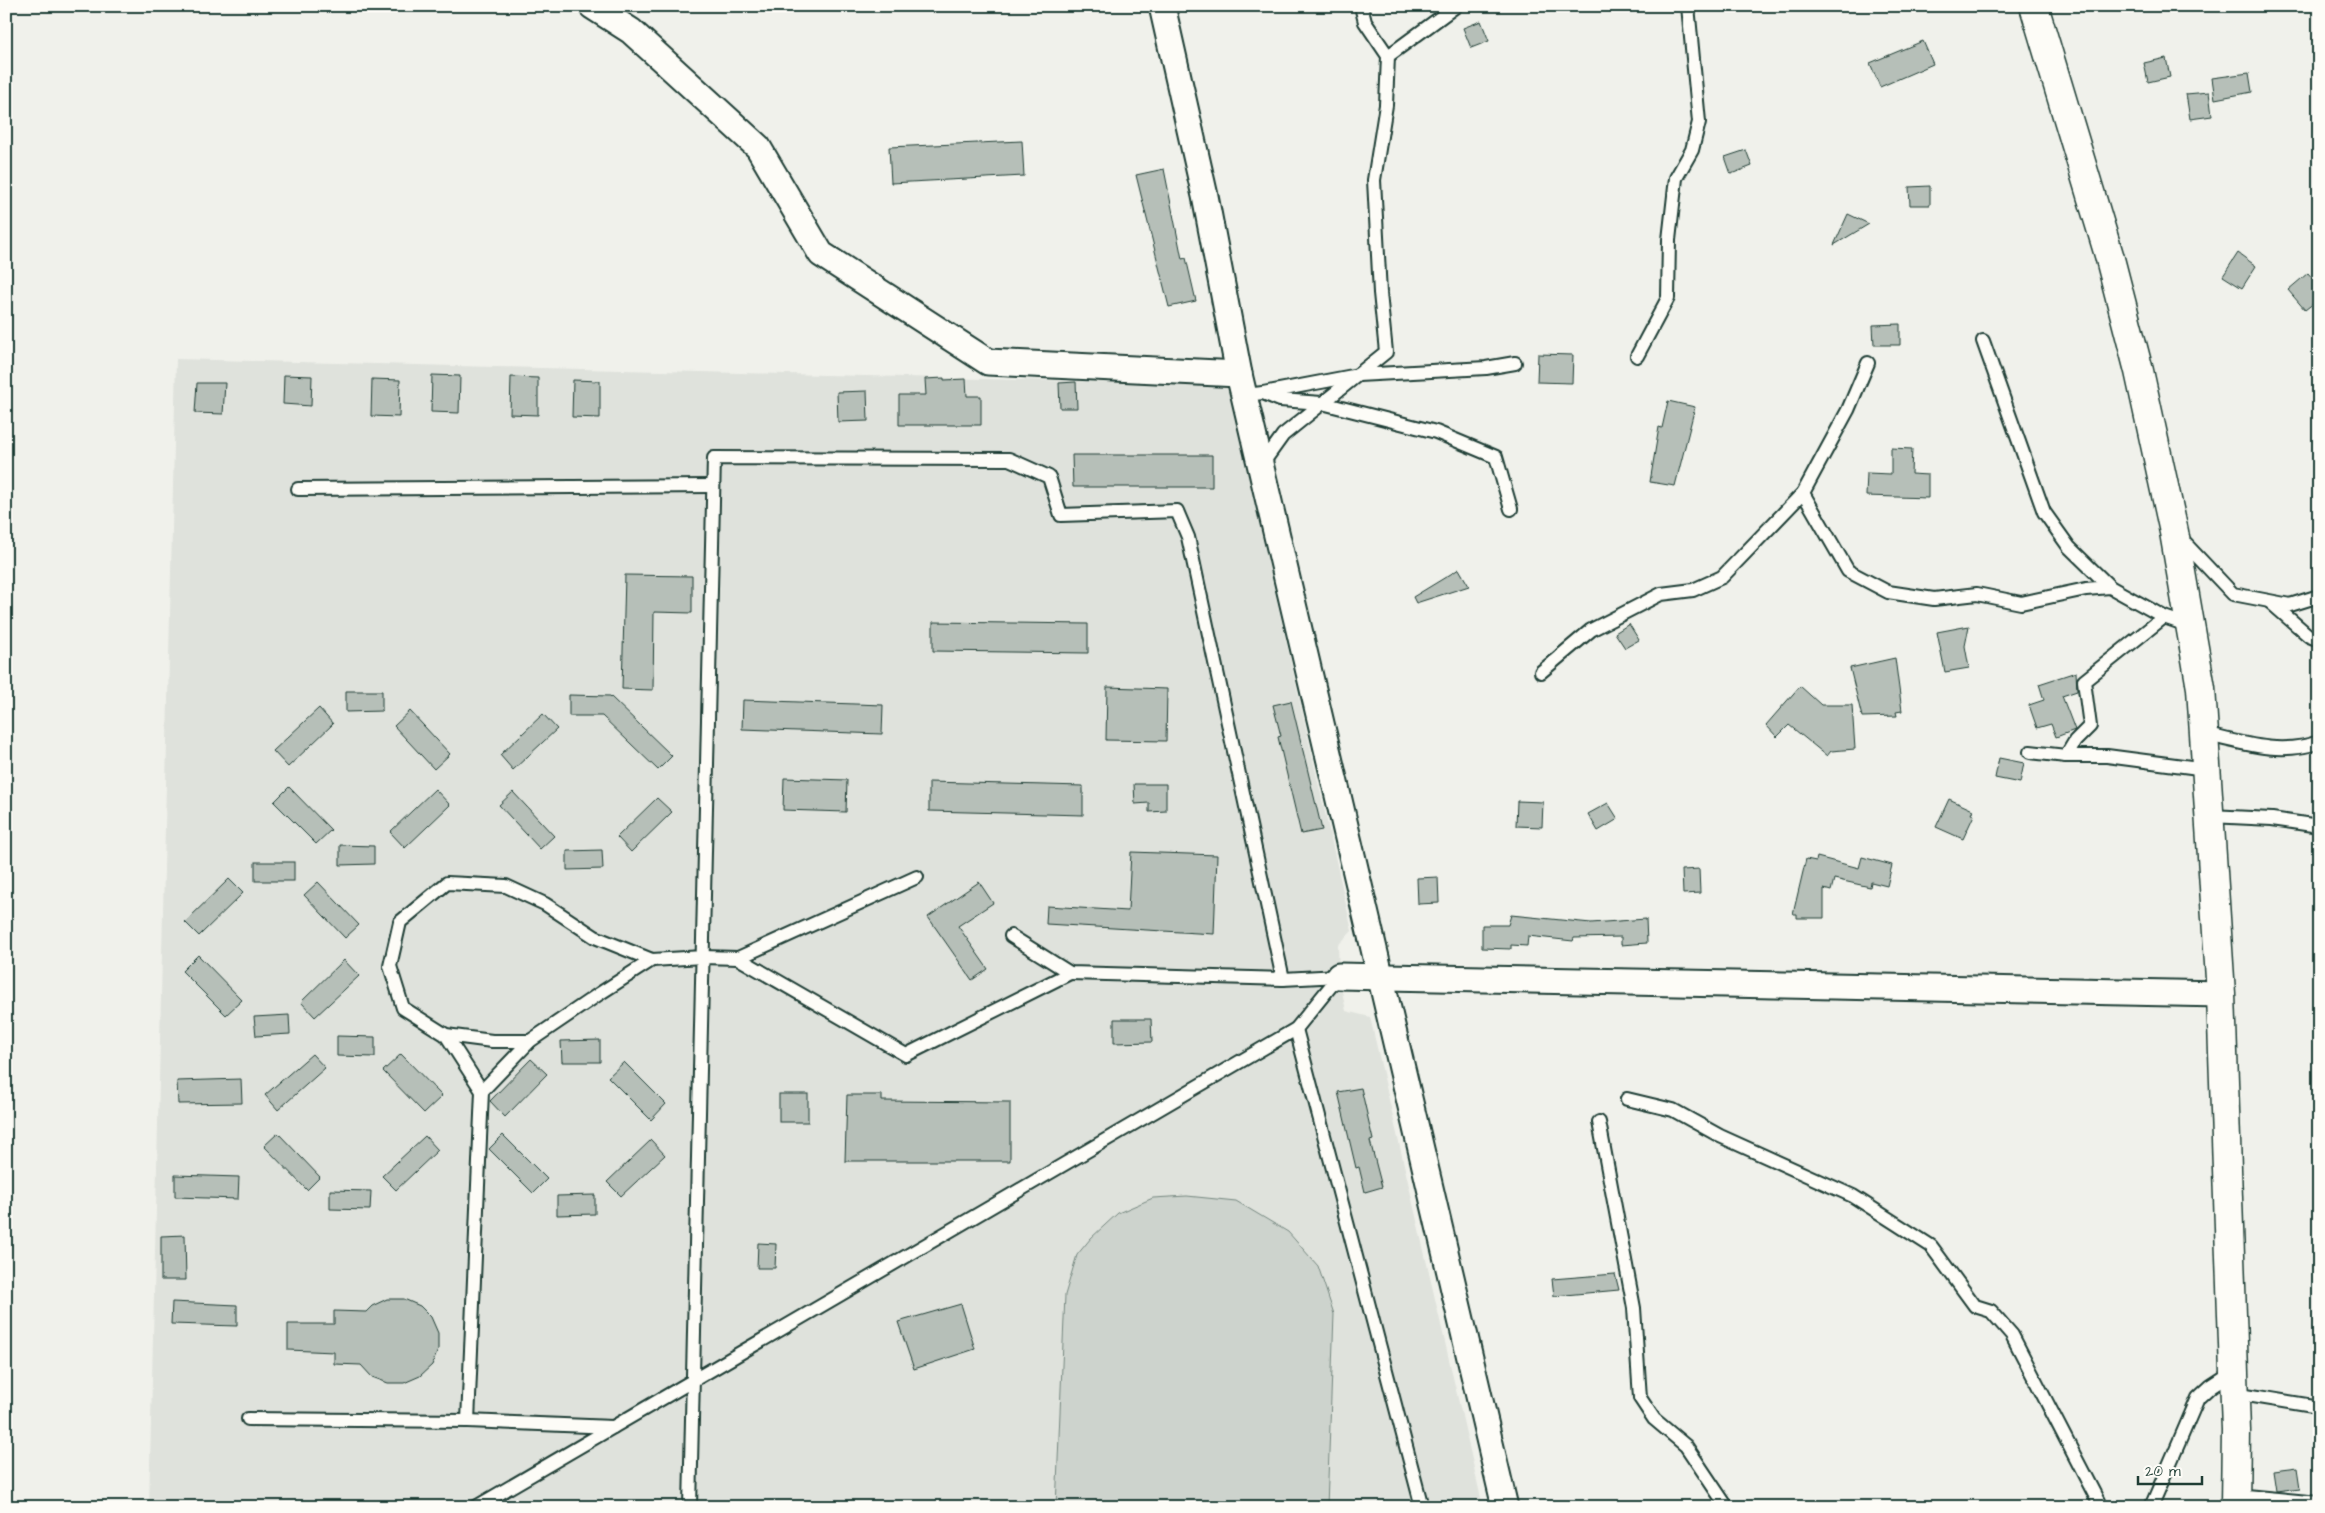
<svg xmlns="http://www.w3.org/2000/svg" width="2325" height="1513" viewBox="0 0 2325 1513" font-family="'Architects Daughter',sans-serif">
  <style>
    .built { fill: #dfe2dc }
    .green { fill: #cdd3cd; stroke: #768880 }
    .building { fill: #b6bfb8; stroke: #1f3d34 }
    .lines { fill: none; stroke-linecap: round; stroke-linejoin: round }
    .service-casing { stroke: #1f3d34; stroke-width: 16 }
    .minor-casing { stroke: #1f3d34; stroke-width: 29 }
    .secondary-casing { stroke: #1f3d34; stroke-width: 31 }
    .service { stroke: #fdfcf7; stroke-width: 12 }
    .minor { stroke: #fdfcf7; stroke-width: 25 }
    .secondary { stroke: #fdfcf7; stroke-width: 28 }
  </style>
  <rect width="100%" height="100%" fill="#f0f1eb"/>
  <filter id="ink" filterUnits="userSpaceOnUse"><feTurbulence type="fractalNoise" baseFrequency=".02" numOctaves="2"/><feDisplacementMap in="SourceGraphic" scale="10" xChannelSelector="R" yChannelSelector="G"/><feConvolveMatrix kernelMatrix="1 2 1 2 8 2 1 2 1" color-interpolation-filters="sRGB"/></filter>
  <g filter="url(#ink)">
    <!-- built -->
    <path class="built" d="M176,359L1228,385L1352,931L1338,945L1339,976L1346,1011L1370,1017L1483,1507H149Z"/>
    <!-- green -->
    <path class="green" d="M1187,1196L1236,1201L1288,1232L1318,1266L1334,1314L1327,1507H1056L1065,1295L1077,1255L1091,1238L1118,1213L1153,1198Z"/>
    <!-- building -->
    <g class="building">
      <path d="M1481,21L1489,41L1471,48L1463,28Z"/>
      <path d="M1923,41L1933,64L1880,87L1870,63Z"/>
      <path d="M2166,58L2170,77L2148,82L2144,63Z"/>
      <path d="M2249,73L2252,92L2215,99L2212,78Z"/>
      <path d="M2209,92L2212,116L2190,119L2186,94Z"/>
      <path d="M1022,141L1024,176L891,183L889,147Z"/>
      <path d="M1746,150L1752,166L1731,174L1725,157Z"/>
      <path d="M1164,169L1182,259L1186,258L1196,301L1169,307L1136,175Z"/>
      <path d="M1930,186V205H1910L1909,187Z"/>
      <path d="M1848,214L1869,224L1834,245Z"/>
      <path d="M2238,253L2256,266L2242,288L2223,276Z"/>
      <path d="M2308,273L2319,286V299L2305,310L2288,290Z"/>
      <path d="M1900,324V345H1874L1873,325Z"/>
      <path d="M1538,354L1573,355L1572,383L1537,382Z"/>
      <path d="M284,375L312,376L311,406L283,404Z"/>
      <path d="M432,375L460,376L459,413L431,412Z"/>
      <path d="M511,377L538,378V415L510,414Z"/>
      <path d="M944,378V380L966,379L967,396H981V425H899V395H926L925,379Z"/>
      <path d="M372,379L400,380L399,417L371,416Z"/>
      <path d="M573,380L600,381V418L572,417Z"/>
      <path d="M1076,382L1077,408H1060L1059,383Z"/>
      <path d="M197,383H225L223,414L195,413Z"/>
      <path d="M867,391L868,421L838,422L837,392Z"/>
      <path d="M1668,401L1695,407L1675,486L1650,482L1659,427L1662,428Z"/>
      <path d="M1891,448L1912,449L1911,474L1928,475V498L1866,496L1867,473L1891,474Z"/>
      <path d="M1072,455H1212V487H1073Z"/>
      <path d="M1459,569L1469,586L1416,603L1413,597Z"/>
      <path d="M625,575L692,576V613L654,612L653,690L622,689Z"/>
      <path d="M933,622L1088,624V653L933,651Z"/>
      <path d="M1629,624L1639,640L1625,648L1615,633Z"/>
      <path d="M1969,626L1965,646L1969,668L1945,672L1937,632Z"/>
      <path d="M1895,658L1902,711L1896,712L1897,716L1862,717L1850,668Z"/>
      <path d="M2076,672L2077,691L2062,696L2075,730L2056,737L2051,724L2037,728L2029,705L2044,700L2039,684Z"/>
      <path d="M1800,686L1821,705H1852L1855,749L1831,751L1827,756L1789,725L1777,737L1766,725Z"/>
      <path d="M1107,687L1167,689L1166,741L1106,740Z"/>
      <path d="M346,691H382V711L346,712Z"/>
      <path d="M569,695L610,696L672,756L658,770L602,716H569Z"/>
      <path d="M743,700L883,705L882,734L742,729Z"/>
      <path d="M1291,701L1322,830L1301,834L1278,737L1281,736L1273,705Z"/>
      <path d="M319,708L333,724L288,767L273,751Z"/>
      <path d="M410,711L450,754L434,769L394,726Z"/>
      <path d="M543,714L557,729L513,770L500,755Z"/>
      <path d="M1999,758L2024,763L2020,783L1995,778Z"/>
      <path d="M784,778L847,780L846,812L783,810Z"/>
      <path d="M929,782L1083,786V815L929,811Z"/>
      <path d="M1134,784H1166V811L1149,812V803L1135,804Z"/>
      <path d="M289,787L331,830L316,844L274,802Z"/>
      <path d="M435,789L450,805L405,848L390,832Z"/>
      <path d="M513,792L554,836L540,849L499,805Z"/>
      <path d="M657,798L672,812L631,852L617,837Z"/>
      <path d="M1949,799L1973,810L1971,814L1974,815L1963,839L1936,827Z"/>
      <path d="M1517,801L1543,802L1542,827L1516,826Z"/>
      <path d="M1608,803L1618,819L1598,831L1588,814Z"/>
      <path d="M340,845L374,846V864L340,865Z"/>
      <path d="M602,850L603,869L567,870V851Z"/>
      <path d="M1131,852L1217,855L1214,934L1046,924L1047,906L1128,911Z"/>
      <path d="M1817,857L1859,868L1862,857L1892,865L1887,886L1871,882L1870,887L1834,879L1831,891L1824,889V918H1797V914H1793L1806,859L1816,861Z"/>
      <rect x="255" y="862" width="39" height="19"/>
      <path d="M1699,869L1700,893L1683,894L1682,870Z"/>
      <path d="M1438,877L1439,903L1418,904L1417,878Z"/>
      <path d="M229,879L243,893L199,936L185,922Z"/>
      <path d="M318,882L359,925L345,938L304,895Z"/>
      <path d="M979,882L993,903L958,926L988,969L972,980L928,917Z"/>
      <path d="M1511,915L1591,923L1646,919L1647,943L1621,945V937L1574,938L1573,941L1528,936L1527,946L1511,945V949L1482,948V925H1508Z"/>
      <path d="M198,955L242,1000L226,1015L182,971Z"/>
      <path d="M344,960L359,976L315,1017L301,1002Z"/>
      <path d="M289,1015L290,1034L256,1036L254,1017Z"/>
      <path d="M1114,1019H1151L1152,1042L1114,1043Z"/>
      <path d="M337,1036L375,1037V1057L337,1056Z"/>
      <path d="M600,1040V1062H562L561,1041Z"/>
      <path d="M312,1054L325,1068L278,1110L265,1095Z"/>
      <path d="M401,1054L442,1096L424,1113L383,1071Z"/>
      <path d="M531,1059L547,1074L505,1117L490,1101Z"/>
      <path d="M624,1062L666,1104L651,1120L608,1077Z"/>
      <path d="M241,1079L242,1103L178,1104L177,1081Z"/>
      <path d="M1361,1088L1373,1140L1370,1141L1382,1187L1365,1192L1359,1167L1356,1168L1338,1092Z"/>
      <rect x="779" y="1094" width="29" height="28"/>
      <path d="M847,1095H882V1101L1010,1102V1161H845Z"/>
      <path d="M278,1133L320,1177L307,1190L264,1146Z"/>
      <path d="M503,1135L547,1179L533,1193L489,1149Z"/>
      <path d="M425,1136L438,1150L396,1190L382,1176Z"/>
      <path d="M651,1140L665,1155L621,1196L607,1182Z"/>
      <path d="M175,1175L239,1177L238,1199L175,1197Z"/>
      <path d="M330,1190L371,1191L370,1210L330,1209Z"/>
      <path d="M595,1195V1214L557,1215V1196Z"/>
      <path d="M185,1235L186,1280H161V1236Z"/>
      <path d="M758,1243L776,1244L775,1268H757Z"/>
      <path d="M1615,1274L1619,1290L1554,1296L1552,1279Z"/>
      <path d="M387,1299H404L420,1306L431,1317L438,1333V1350L432,1365L420,1376L404,1383H388L372,1377L361,1365L334,1364V1352L288,1350V1324H334V1311L366,1312L372,1306Z"/>
      <path d="M172,1302L237,1305V1326L171,1324Z"/>
      <path d="M961,1304L975,1349L914,1369L898,1322Z"/>
      <path d="M2297,1468L2300,1488L2276,1491L2273,1471Z"/>
    </g>
    <g class="lines">
      <defs>
        <g id="service">
          <path d="M1388,56L1456,6"/>
          <path d="M1983,341L2044,512L2069,547L2110,587"/>
          <path d="M1637,356L1668,298L1669,240L1676,178L1692,150L1699,122L1688,6"/>
          <path d="M1263,393L1358,375L1486,368L1515,363"/>
          <path d="M1244,395L1263,393L1280,400L1322,403L1436,432L1496,457L1511,509"/>
          <path d="M1260,467L1283,435L1386,352L1380,293L1374,180L1386,105L1388,56L1365,22L1361,6"/>
          <path d="M298,489L713,486"/>
          <path d="M1803,493L1848,571L1888,592L1934,599L1977,594L2021,603L2086,589L2110,587L2164,617L2190,626"/>
          <path d="M2179,537L2233,594L2290,605L2319,596"/>
          <path d="M2270,602L2309,636L2319,640"/>
          <path d="M1541,672L1591,630L1661,594L1693,590L1722,577L1803,493L1848,410L1868,363"/>
          <path d="M2204,734C2242,743 2281,756 2319,742"/>
          <path d="M2030,752L2066,756H2107L2206,769"/>
          <path d="M2066,756L2075,741L2090,726L2084,681L2164,617"/>
          <path d="M2210,816L2272,819L2319,826"/>
          <path d="M1011,936L1070,973L1283,979L1339,976"/>
          <path d="M738,958L906,1055L1070,973"/>
          <path d="M1296,1029L1422,1507"/>
          <path d="M446,1035L482,1091L468,1421"/>
          <path d="M530,1041H492L446,1035L403,1008L390,966L400,922L447,883L506,886L545,904L595,937L652,960L703,957L738,958L917,877"/>
          <path d="M482,1091L530,1041L599,994L652,960"/>
          <path d="M1627,1099L1673,1110L1720,1136L1853,1196L1931,1246L1975,1306L1991,1311L2012,1335L2101,1507"/>
          <path d="M1599,1122L1634,1308L1640,1398L1654,1419L1686,1446L1727,1507"/>
          <path d="M2234,1393L2319,1407"/>
          <path d="M248,1419L468,1421L613,1427"/>
          <path d="M2235,1495L2319,1503"/>
          <path d="M476,1507L1296,1029L1339,976"/>
          <path d="M690,1507L714,458L1009,459L1049,477L1061,515L1177,511L1188,537L1283,979"/>
          <path d="M2151,1507L2198,1398L2211,1386L2234,1371"/>
        </g>
        <g id="minor">
          <path d="M592,6L631,31L758,147L821,254L988,362L1239,374"/>
          <path d="M1162,6L1205,196L1239,374L1505,1507"/>
          <path d="M1339,976L2221,994"/>
        </g>
        <path id="secondary" d="M2034,6L2109,255L2139,371L2174,532L2201,688L2221,994L2236,1431L2235,1507"/>
      </defs>
      <!-- service casing -->
      <use href="#service" class="service-casing"/>
      <!-- minor casing -->
      <use href="#minor" class="minor-casing"/>
      <!-- secondary casing -->
      <use href="#secondary" class="secondary-casing"/>
      <!-- service -->
      <use href="#service" class="service"/>
      <!-- minor -->
      <use href="#minor" class="minor"/>
      <!-- secondary -->
      <use href="#secondary" class="secondary"/>
    </g>
  </g>
  <!-- margin -->
  <rect width="2325" height="1513" fill="none" stroke="#fdfcf7" stroke-width="25"/>
  <rect x="12" y="12" width="2300" height="1488" fill="none" stroke="#1f3d34" stroke-width="2" filter="url(#ink)"/>
  <!-- scale -->
  <path d="M2138 1476v8h64v-8" fill="none" stroke="#1f3d34" stroke-width="2.5"/>
  <text x="2145" y="1476" font-size="15" fill="#1f3d34" stroke="#fdfcf7" stroke-width="4" paint-order="stroke">20 m</text>
</svg>
